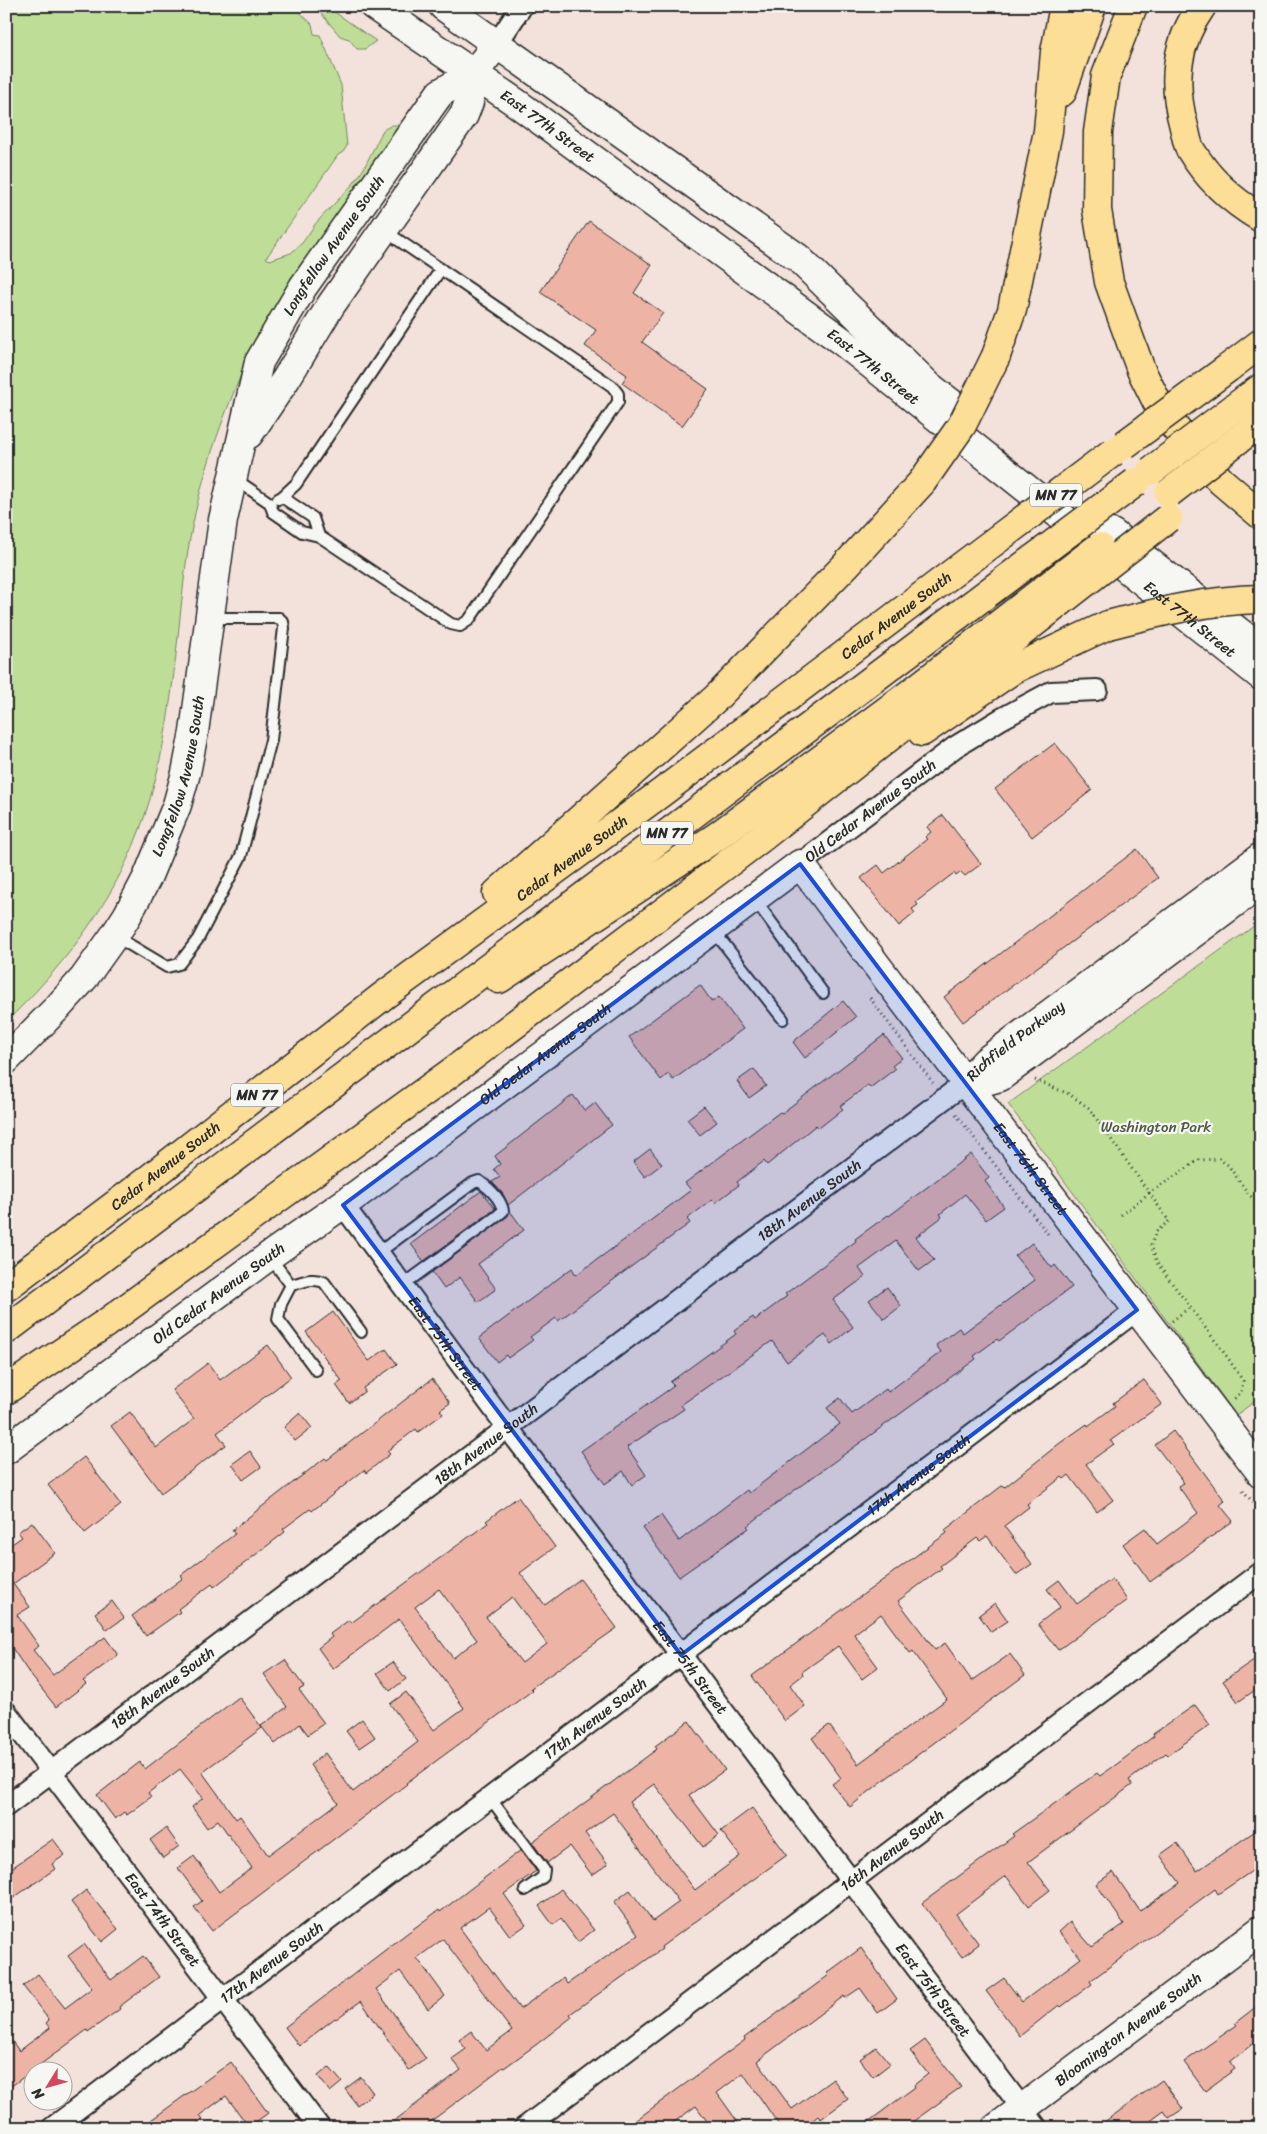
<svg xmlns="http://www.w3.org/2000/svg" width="1267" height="2134" viewBox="0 0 1267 2134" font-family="Sriracha,sans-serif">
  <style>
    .green { fill: #bede97; stroke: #748461 }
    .building { fill: #edb4a6; stroke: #2b2b2b; fill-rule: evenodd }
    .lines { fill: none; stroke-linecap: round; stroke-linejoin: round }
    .lane-casing { stroke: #2b2b2b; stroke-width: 14 }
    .street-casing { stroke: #2b2b2b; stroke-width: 24 }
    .secondary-casing { stroke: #2b2b2b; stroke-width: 31 }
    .highway-casing { stroke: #2b2b2b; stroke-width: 31 }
    .path { stroke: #2b2b2b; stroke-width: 3; stroke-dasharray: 1 4; stroke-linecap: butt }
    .lane { stroke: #f6f6f2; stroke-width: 10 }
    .street { stroke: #f6f6f2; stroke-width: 20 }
    .secondary { stroke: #f6f6f2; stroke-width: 28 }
    .highway { stroke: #fdde96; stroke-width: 28 }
    .highway-bridge-casing { stroke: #2b2b2b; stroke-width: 31; stroke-linecap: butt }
    .highway-bridge { stroke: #fdde96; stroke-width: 28 }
    .marked { fill: #1d4ed8; fill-opacity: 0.2; stroke: #1d4ed8; stroke-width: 4; stroke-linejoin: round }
    .labels { text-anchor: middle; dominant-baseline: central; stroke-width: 4.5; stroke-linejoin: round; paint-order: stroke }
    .shield { fill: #f6f6f2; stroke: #686867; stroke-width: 1 }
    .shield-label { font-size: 14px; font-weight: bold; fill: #2b2b2b }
    .street-label { font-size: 15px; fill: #2b2b2b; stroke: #f6f6f2 }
    .park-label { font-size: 15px; fill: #505846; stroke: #f6f6f2 }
  </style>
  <rect width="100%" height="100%" fill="#f3e2db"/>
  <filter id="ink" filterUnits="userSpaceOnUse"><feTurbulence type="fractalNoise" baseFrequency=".02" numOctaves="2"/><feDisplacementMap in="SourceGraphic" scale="10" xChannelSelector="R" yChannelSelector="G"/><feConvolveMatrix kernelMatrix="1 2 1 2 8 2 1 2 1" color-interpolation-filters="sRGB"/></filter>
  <g filter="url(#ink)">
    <!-- green -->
    <g class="green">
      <path d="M6,6H293L312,24L314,34L320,35L341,85L347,146L343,152L338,155L266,258L270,260L291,253L303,242L316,223L353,184L363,170L383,130L392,125H404L245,366C217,429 195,496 186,564C174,660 171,759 132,849C103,916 58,971 6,1022Z"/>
      <path d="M313,6H326L376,41L365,49H357L349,39L340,36L320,12Z"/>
      <path d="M1261,921V1397L1236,1415L1008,1104Z"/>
    </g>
    <!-- building -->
    <g class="building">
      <path d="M589,221L652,265L634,293L663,313L642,342L708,389L682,426L622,383L627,375L585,346L596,330L540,292Z"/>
      <path d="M1055,743L1092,790L1032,837L995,789Z"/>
      <path d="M943,815L981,864L965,876L961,872L956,876L954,873L916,902L918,905L912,909L915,913L899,926L861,878L878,865L884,873L927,839L925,837L931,832L927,827Z"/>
      <path d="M1137,849L1158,878L963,1022L944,997Z"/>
      <path d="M700,985L712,1002L719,997L743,1029L673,1080L668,1074L661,1080L629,1037Z"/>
      <path d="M843,1001L856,1017L805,1058L793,1042Z"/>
      <path d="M884,1035L902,1058L892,1066L895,1069L870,1088L868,1085L840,1106L843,1109L819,1128L816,1125L767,1165L764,1161L737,1182L739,1185L715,1203L712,1200L687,1219L690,1223L558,1321L556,1318L530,1337L533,1340L508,1358L506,1355L497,1362L479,1338L572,1268L576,1275L642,1227L691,1190L685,1183L780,1112L782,1113Z"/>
      <path d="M754,1069L766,1086L749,1098L737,1081Z"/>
      <path d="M573,1095L585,1111L595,1103L612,1125L508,1205L503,1194L492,1182L500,1177L494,1169L500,1164L495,1156Z"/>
      <path d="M704,1106L717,1122L700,1135L687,1119Z"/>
      <path d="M650,1149L662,1164L645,1177L633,1162Z"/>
      <path d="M971,1154L989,1178L985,1181L1004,1207L986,1220L965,1194L940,1214L942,1217L916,1237L934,1260L919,1271L896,1241L859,1268L865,1277L833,1300L853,1327L832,1344L825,1335L787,1362L772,1341L681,1405L684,1409L627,1447L646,1475L632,1485L623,1471L605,1484L581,1451L674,1386L670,1382L736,1334L734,1331L753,1317L755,1320L787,1296L785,1294L856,1241L855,1239L888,1215L889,1216Z"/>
      <path d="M481,1191L495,1209L424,1261L422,1259L411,1244Z"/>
      <path d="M510,1211L524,1230L478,1264L496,1289L478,1302L460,1277L444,1289L432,1272L500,1222L508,1216Z"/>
      <path d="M1032,1243L1052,1268L1055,1265L1072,1287L999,1341L997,1339L974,1356L976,1359L799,1487L747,1526L749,1528L679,1577L643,1528L661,1515L679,1541L747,1490L749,1493L840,1424L827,1408L840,1398L852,1414L886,1389L888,1392L941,1352L936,1345L959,1328L963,1333L1035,1280L1015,1256Z"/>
      <path d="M887,1287L901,1306L884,1319L869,1300Z"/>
      <path d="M333,1312L369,1361L386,1349L397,1364L363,1388L365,1391L349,1403L336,1385L342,1381L306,1332Z"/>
      <path d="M268,1345L291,1377L217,1433L226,1445L161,1493L111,1426L130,1412L156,1448L194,1419L172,1390L208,1363L220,1380Z"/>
      <path d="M432,1379L450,1403L440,1410L443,1414L418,1432L416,1429L387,1451L390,1454L366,1473L364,1470L312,1511L310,1509L283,1529L285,1532L214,1587L212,1584L178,1609L180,1612L146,1636L132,1616L183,1578L181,1575L235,1534L232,1530L282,1491L325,1458L327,1460Z"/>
      <path d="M1144,1380L1162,1404L1110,1441L1114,1444L1086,1464L1113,1500L1097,1512L1069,1475L1064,1479L1062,1477L1027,1504L1029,1507L1004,1526L1032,1564L1016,1575L987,1536L980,1541L977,1538L940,1566L942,1568L898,1601L935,1650L945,1643L972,1681L1010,1654L1025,1675L880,1783L850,1807L832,1784L841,1778L812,1738L829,1725L858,1764L947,1699L913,1651L910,1653L881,1614L854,1634L878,1667L862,1679L838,1646L802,1672L803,1675L790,1685L805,1706L785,1721L752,1676L947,1533L945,1530L1003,1485L1005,1487L1060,1443L1087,1424L1088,1426L1115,1406L1113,1403Z"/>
      <path d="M300,1413L312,1428L295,1441L284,1427Z"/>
      <path d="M1173,1431L1225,1501L1220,1505L1233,1521L1150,1582L1123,1544L1145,1528L1157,1544L1198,1513L1178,1486L1184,1483L1155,1445Z"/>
      <path d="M250,1451L261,1467L243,1480L232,1464Z"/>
      <path d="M84,1457L121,1505L85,1533L48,1485Z"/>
      <path d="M518,1497L555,1547L520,1573L545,1605L580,1579L617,1628L531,1688L533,1690L406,1783L407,1784L212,1931L194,1907L202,1901L178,1868L194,1856L219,1892L252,1868L218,1820L207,1828L192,1807L203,1798L180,1769L148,1793L151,1797L127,1815L124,1812L115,1819L97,1795L140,1762L145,1769L239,1697L262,1728L202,1772L236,1819L240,1816L268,1855L338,1803L310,1765L325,1753L353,1792L418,1742L390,1704L406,1692L434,1730L464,1708L399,1619L333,1669L318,1648L332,1637L330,1634L349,1620L351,1623L488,1523L486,1521ZM439,1589L477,1640L453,1658L415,1607ZM512,1597L547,1644L522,1663L486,1617Z"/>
      <path d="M32,1522L55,1553L13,1584L30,1607L17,1615L39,1646L33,1650L53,1675L105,1637L118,1655L83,1681L86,1684L56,1707L29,1673L6,1639V1548L22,1537L18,1532Z"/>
      <path d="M1112,1579L1127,1600L1058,1650L1038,1624L1060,1607L1047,1589L1059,1580L1077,1604Z"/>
      <path d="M112,1601L124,1618L107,1630L95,1613Z"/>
      <path d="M995,1603L1008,1621L991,1632L979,1615Z"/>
      <path d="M1261,1655V1686L1238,1702L1223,1681Z"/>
      <path d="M285,1660L304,1687L299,1690L324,1723L308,1735L300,1724L275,1744L261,1726L287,1707L264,1674Z"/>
      <path d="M393,1662L406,1679L390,1691L377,1673Z"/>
      <path d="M1195,1705L1210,1725L1168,1755L1166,1753L1129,1780L1132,1785L1028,1862L1050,1890L1029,1906L1006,1876L956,1914L979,1944L962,1957L922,1903L1014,1836L1012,1834L1097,1773L1100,1776L1117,1764L1154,1736L1153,1734Z"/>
      <path d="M362,1719L375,1737L359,1748L346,1731Z"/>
      <path d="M689,1721L725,1770L689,1795L719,1835L703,1847L654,1784L629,1802L695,1890L740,1856L721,1831L752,1808L787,1855L703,1916L661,1947L662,1949L570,2014L572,2017L537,2044L504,2068L503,2067L422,2128H385L461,2070L452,2059L466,2049L459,2040L471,2031L486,2050L512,2031L443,1939L417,1958L445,1996L428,2009L400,1971L376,1989L426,2059L409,2070L361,2001L336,2019L335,2018L299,2046L285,2027L406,1934L439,1910L440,1912L521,1850L536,1871L504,1894L526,1925L510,1936L489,1907L460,1928L520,2009L563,1978L567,1984L638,1935L614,1902L630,1890L653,1921L679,1902L613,1813L585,1833L608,1864L592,1875L570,1846L547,1863L532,1842L657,1749L655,1746Z"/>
      <path d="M1261,1827V1865L1218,1894L1215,1889L1090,1981L1092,1984L1061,2007L1059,2005L1020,2036L986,1991L1004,1978L1022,2002L1081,1958L1059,1932L1070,1922L1092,1947L1124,1924L1096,1884L1113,1872L1140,1911L1180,1883L1160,1855L1177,1843L1197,1871Z"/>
      <path d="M166,1828L179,1846L163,1858L150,1840Z"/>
      <path d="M53,1839L65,1855L52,1864L55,1869L6,1903V1872Z"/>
      <path d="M561,1889L594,1930L578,1942L561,1919L553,1925L539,1906Z"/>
      <path d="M86,1890L118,1929L102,1942L71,1902Z"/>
      <path d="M84,1944L111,1980L143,1956L159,1977L119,2007L120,2009L88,2032L87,2030L6,2090V2033L19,2051L50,2028L46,2023L49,2020L23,1986L38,1974L65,2008L92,1988L68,1956Z"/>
      <path d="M861,1948L897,1999L878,2013L860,1988L845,1998L844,1996L757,2061L792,2109L833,2079L848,2099L821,2119L818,2116L803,2128H781L743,2073L717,2093L742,2128H712L696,2106L666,2128H625L745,2040L744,2038L829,1975L827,1973Z"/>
      <path d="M1261,2003V2037L1230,2062L1235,2069L1205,2091L1184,2062L1237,2025L1235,2023Z"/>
      <path d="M925,2040L961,2087L904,2128H860L915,2087L914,2085L928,2074L910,2051Z"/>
      <path d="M876,2047L890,2064L873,2077L860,2059Z"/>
      <path d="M231,2062L268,2113L249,2127L226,2096L200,2115L203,2119L191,2128H140Z"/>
      <path d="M329,2067L342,2082L330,2092L318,2076Z"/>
      <path d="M361,2077L373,2093L357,2105L345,2089Z"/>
      <path d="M1162,2080L1183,2109L1169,2118L1164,2111L1141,2128H1096Z"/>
    </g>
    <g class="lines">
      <defs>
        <g id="lane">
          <path d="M235,479L270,503L273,512L302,532L319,536L451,624L460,626L469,620L618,402V394L612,386L385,231"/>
          <path d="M282,497L296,484L441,269"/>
          <path d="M278,499L282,497L313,518L319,536"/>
          <path d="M755,900L823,993"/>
          <path d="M713,930L783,1019"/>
          <path d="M115,936L167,967L179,964L198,939L241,856L271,740L284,628L283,622L279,618H210"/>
          <path d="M378,1253L473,1183L479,1181C489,1188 501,1199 503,1211L496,1217L403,1285"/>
          <path d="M269,1256L291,1285"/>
          <path d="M316,1370L278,1319L281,1304L291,1285C303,1282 312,1277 324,1282L361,1332"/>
          <path d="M490,1798L544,1870L543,1877L525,1890"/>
        </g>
        <g id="street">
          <path d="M496,45L522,6"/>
          <path id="s1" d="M800,864L955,747L1001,719L1051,692L1097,690"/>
          <path id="s2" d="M343,1205L508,1428L681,1655L1037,2128"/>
          <path id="s3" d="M6,1712L320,2128"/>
          <path id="s4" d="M6,1806L965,1083"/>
          <path id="s5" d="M52,2128L1137,1310"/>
          <path id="s6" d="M524,2128L1261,1572"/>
        </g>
        <g id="secondary">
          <path id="s7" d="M374,6L518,104L843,342L1261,676"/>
          <path d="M443,6L798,258L929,386L956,407"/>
          <path d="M249,434L286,379L331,305L464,115L469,102L473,74"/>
          <path d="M1112,533L1261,649"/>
          <path id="s8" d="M6,1060L59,1006L84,978L114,936L127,916L147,878L177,805L186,773L194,732L223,520L259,362L303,287L440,93L473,74L496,45"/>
          <path id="s9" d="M965,1083L986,1061L1261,857"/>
          <path d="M965,1083L989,1080L1000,1077L1261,883"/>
          <path id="s10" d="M6,1450L269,1256L359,1193L800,864L1261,1473"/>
          <path id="s11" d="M996,2128L1261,1930"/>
        </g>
        <g id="highway">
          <path d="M1133,6L1106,76L1098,132L1097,210L1109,282L1141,370L1159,406L1188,445L1221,481L1261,515"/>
          <path d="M1202,6C1175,44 1172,83 1184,127C1186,134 1187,143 1190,149C1207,178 1232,201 1261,218"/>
          <path d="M1062,92L1092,6"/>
          <path d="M996,356L1012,310L1048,131L1055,52L1064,6"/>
          <path d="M1228,368L1261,343"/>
          <path d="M1246,399L1261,388"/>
          <path d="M922,732L1014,669L1108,625"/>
          <path d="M497,893L716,698L846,565L922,482"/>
          <path d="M499,979L716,837L912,692L1047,587"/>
          <path id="s12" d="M6,1287L131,1193L383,996L661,793L999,538"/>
          <path d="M6,1330L1029,562"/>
          <path d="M6,1390L106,1323L453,1071L760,839L1059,603"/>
        </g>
      </defs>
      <!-- lane casing -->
      <use href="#lane" class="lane-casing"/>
      <!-- street casing -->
      <use href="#street" class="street-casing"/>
      <!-- secondary casing -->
      <use href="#secondary" class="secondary-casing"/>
      <!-- highway casing -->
      <use href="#highway" class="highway-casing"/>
      <!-- path -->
      <g class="path">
        <path d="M870,998L933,1083"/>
        <path d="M1035,1080L1069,1094L1089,1108L1169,1221L1156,1232L1151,1245L1157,1263L1228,1358L1243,1381L1241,1392L1234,1399"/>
        <path d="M956,1114L1048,1234"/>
        <path d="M1121,1215L1149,1193L1199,1160L1219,1159L1228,1165L1250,1196L1261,1202"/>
        <path d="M1172,1321L1190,1307"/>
        <path d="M1243,1490L1261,1513"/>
      </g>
      <!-- lane -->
      <use href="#lane" class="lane"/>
      <!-- street -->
      <use href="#street" class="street"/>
      <!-- secondary -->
      <use href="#secondary" class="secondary"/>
      <!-- highway -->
      <use href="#highway" class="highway"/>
      <defs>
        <g id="highway-bridge">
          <path d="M1124,445L1228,368"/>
          <path d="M1151,471L1246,399"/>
          <path d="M922,482L962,425L996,356"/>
          <path d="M1169,493L1261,422"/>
          <path d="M999,538L1113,452"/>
          <path d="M1029,562L1136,482"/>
          <path d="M1047,587L1099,547"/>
          <path d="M1059,603L1168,518"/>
          <path d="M1108,625C1158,612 1208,600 1261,599"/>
        </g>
      </defs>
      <!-- highway-bridge casing -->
      <use href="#highway-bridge" class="highway-bridge-casing"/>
      <!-- highway-bridge -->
      <use href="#highway-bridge" class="highway-bridge"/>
    </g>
  </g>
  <!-- marked area -->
  <path class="marked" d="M800,864L1137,1310L681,1655L343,1205Z"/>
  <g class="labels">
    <!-- shield labels -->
    <g class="shield">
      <rect x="1030" y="483.5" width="52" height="23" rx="4"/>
      <rect x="641" y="821.5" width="52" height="23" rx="4"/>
      <rect x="231" y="1083.5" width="52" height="23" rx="4"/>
    </g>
    <g class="shield-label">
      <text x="1056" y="495">MN 77</text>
      <text x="667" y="833">MN 77</text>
      <text x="257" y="1095">MN 77</text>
    </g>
    <!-- street labels -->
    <g class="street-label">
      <text stroke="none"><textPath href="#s7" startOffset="211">East 77th Street</textPath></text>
      <text stroke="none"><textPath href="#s8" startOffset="900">Longfellow Avenue South</textPath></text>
      <text stroke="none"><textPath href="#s7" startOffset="616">East 77th Street</textPath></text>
      <text stroke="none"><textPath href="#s12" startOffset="1115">Cedar Avenue South</textPath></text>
      <text stroke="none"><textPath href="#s7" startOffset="1021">East 77th Street</textPath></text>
      <text stroke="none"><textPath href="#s8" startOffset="339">Longfellow Avenue South</textPath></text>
      <text stroke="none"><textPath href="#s1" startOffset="88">Old Cedar Avenue South</textPath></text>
      <text stroke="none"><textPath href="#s12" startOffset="710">Cedar Avenue South</textPath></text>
      <text stroke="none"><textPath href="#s9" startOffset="66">Richfield Parkway</textPath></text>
      <text stroke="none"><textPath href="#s10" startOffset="669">Old Cedar Avenue South</textPath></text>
      <text stroke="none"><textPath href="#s12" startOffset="200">Cedar Avenue South</textPath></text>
      <text stroke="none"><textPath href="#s10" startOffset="1369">East 76th Street</textPath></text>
      <text stroke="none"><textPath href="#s4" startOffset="1006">18th Avenue South</textPath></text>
      <text stroke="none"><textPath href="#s10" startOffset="264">Old Cedar Avenue South</textPath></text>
      <text stroke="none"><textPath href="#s2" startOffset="172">East 75th Street</textPath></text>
      <text stroke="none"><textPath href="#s4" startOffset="601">18th Avenue South</textPath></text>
      <text stroke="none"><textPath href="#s5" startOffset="1085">17th Avenue South</textPath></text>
      <text stroke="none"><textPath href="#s2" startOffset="578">East 75th Street</textPath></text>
      <text stroke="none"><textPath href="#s4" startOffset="196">18th Avenue South</textPath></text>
      <text stroke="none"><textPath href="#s5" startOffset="680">17th Avenue South</textPath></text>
      <text stroke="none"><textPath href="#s6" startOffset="461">16th Avenue South</textPath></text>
      <text stroke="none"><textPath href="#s3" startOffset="260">East 74th Street</textPath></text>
      <text stroke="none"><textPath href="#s5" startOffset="275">17th Avenue South</textPath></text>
      <text stroke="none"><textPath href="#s2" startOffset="982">East 75th Street</textPath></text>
      <text stroke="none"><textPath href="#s11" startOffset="165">Bloomington Avenue South</textPath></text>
    </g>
    <!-- park labels -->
    <g class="park-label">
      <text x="1156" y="1127">Washington Park</text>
    </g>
  </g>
  <!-- margin -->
  <rect width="1267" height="2134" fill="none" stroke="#f6f6f2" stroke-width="25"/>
  <rect x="12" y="12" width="1242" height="2109" fill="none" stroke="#2b2b2b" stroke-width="2" filter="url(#ink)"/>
  <!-- north arrow -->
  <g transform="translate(48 2086) rotate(233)"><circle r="24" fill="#f6f6f2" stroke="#a5a5a2"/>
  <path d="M0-4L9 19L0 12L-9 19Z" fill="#d1495b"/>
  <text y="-8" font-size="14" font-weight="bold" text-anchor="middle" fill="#2b2b2b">N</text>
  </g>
</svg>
